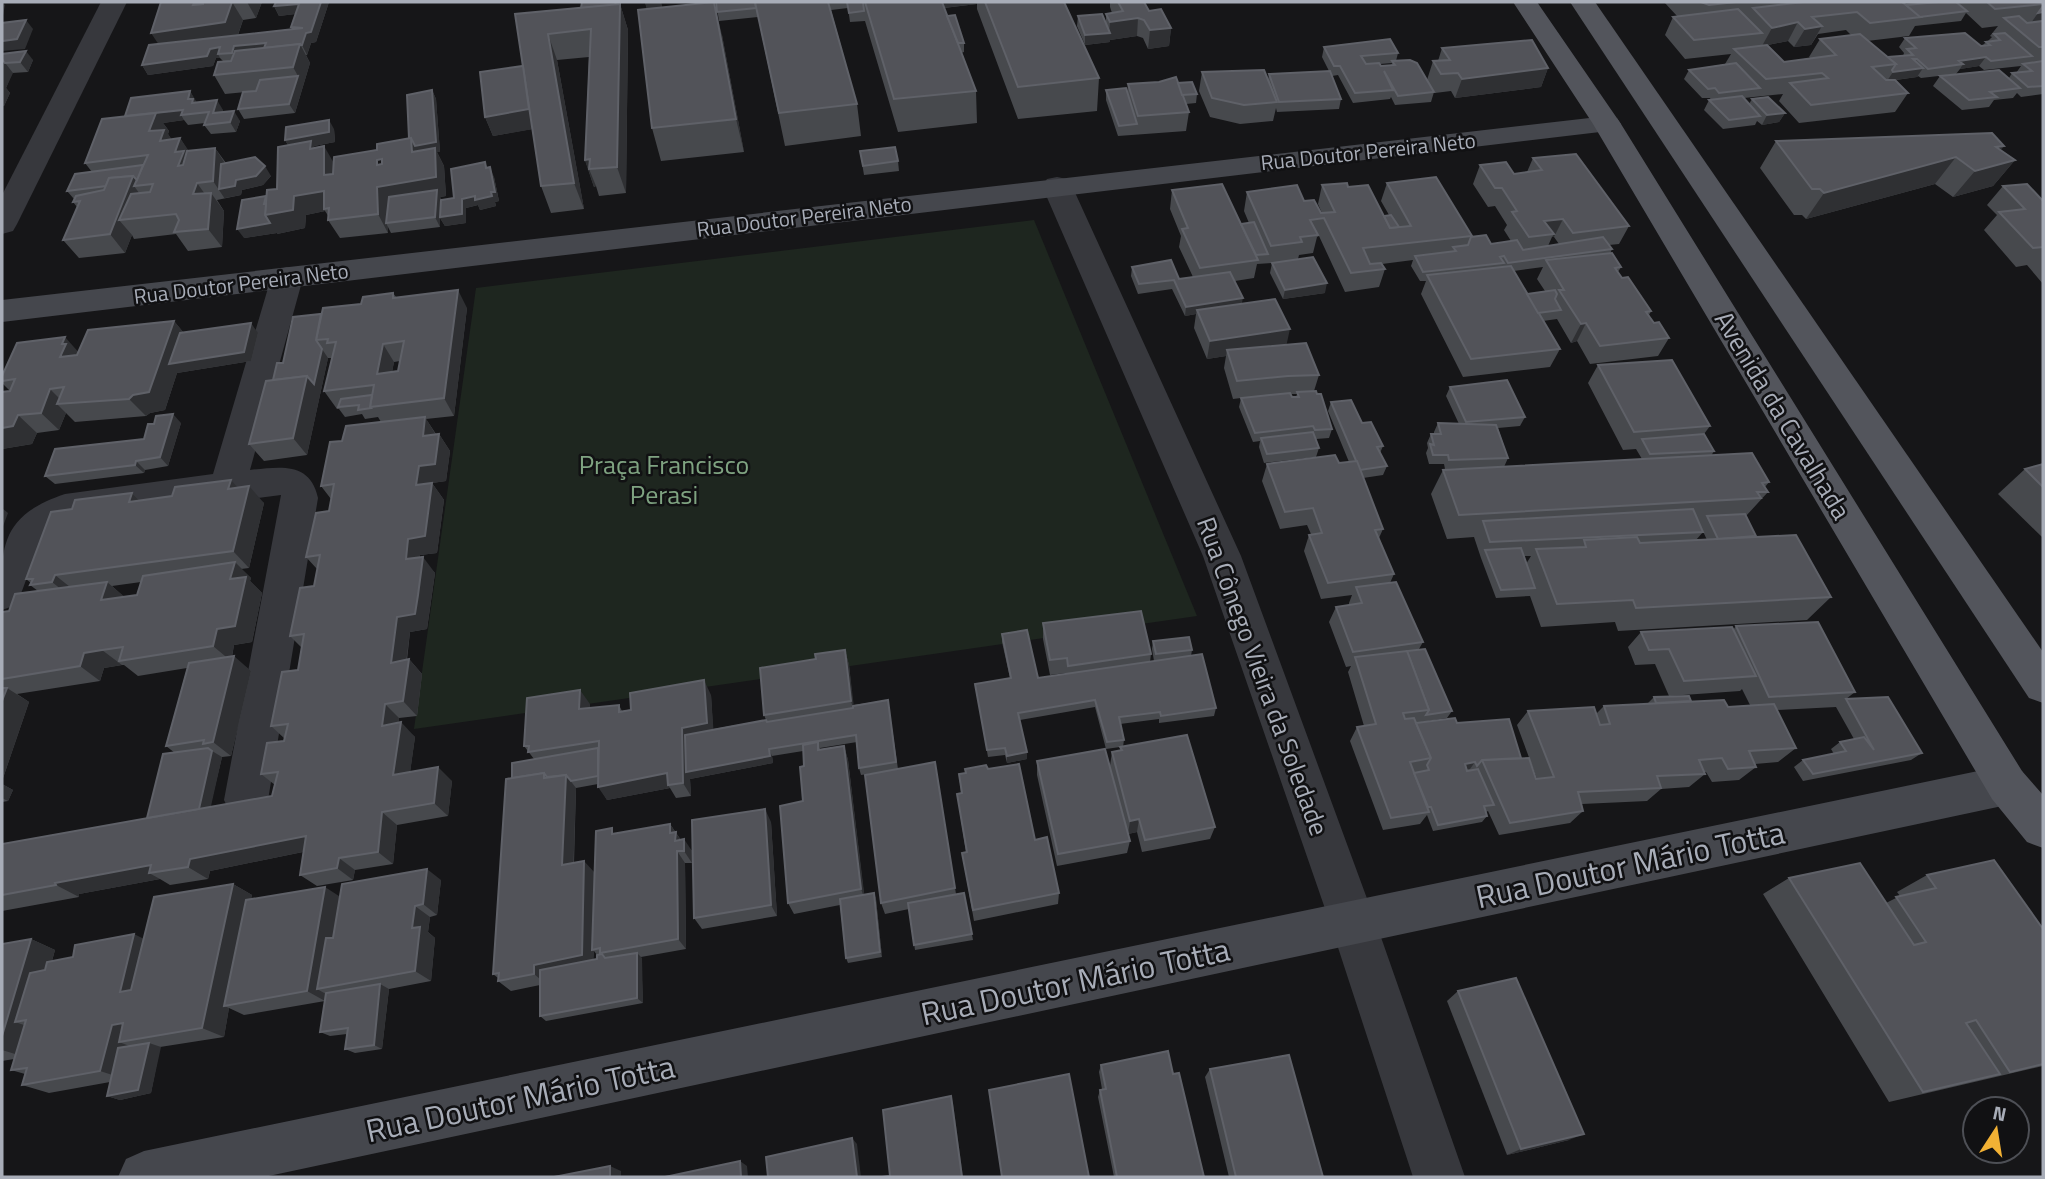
<svg xmlns="http://www.w3.org/2000/svg" width="2045" height="1179" viewBox="0 0 2045 1179" font-family="'Titillium Web',sans-serif">
  <style>
    .green { fill: #1e261f }
    .lines { fill: none; stroke-linecap: round; stroke-linejoin: round }
    .street { fill: #37383d; fill-rule: evenodd }
    .secondary { fill: #45474d; fill-rule: evenodd }
    .primary { fill: #53555c; fill-rule: evenodd }
    .wall { fill: #47494d; fill-rule: evenodd }
    .shaded-wall { fill: #2f3033 }
    .building { fill: #525359; stroke: #5f6168; stroke-width: 2; fill-rule: evenodd }
    .labels { text-anchor: middle; dominant-baseline: central; stroke-width: 5; stroke-linejoin: round; paint-order: stroke }
    .far-street-label { font-size: 21px; fill: #a8adb8; stroke: #111113 }
    .street-label { font-size: 26px; fill: #a8adb8; stroke: #111113 }
    .park-label { font-size: 26px; fill: #7fa381; stroke: #111113 }
    .near-street-label { font-size: 32px; fill: #a8adb8; stroke: #111113 }
  </style>
  <rect width="100%" height="100%" fill="#161618"/>
  <!-- green -->
  <path class="green" d="M1034,220L1197,616L414,729L476,288Z"/>
  <g class="lines">
    <!-- street -->
    <g class="street">
      <path d="M101,2H127L17,224L13,231L2,234V195Z"/>
      <path d="M1057,177L1067,179L1072,186L1241,556L1376,923L1465,1177H1413L1330,923L1203,556L1042,186L1047,179Z"/>
      <path d="M287,267L298,270L303,278L250,470C280,467 310,461 318,498L268,800L261,814L246,820L231,814L224,800L281,495L69,522C33,537 31,575 16,605L2,610C0,547 0,516 65,494L213,474L271,278L276,270Z"/>
    </g>
    <!-- secondary -->
    <g class="secondary">
      <path d="M1607,116L1617,118L1621,124L1617,130L2,322V300Z"/>
      <path d="M2007,765L2022,771L2028,785L2022,799L2007,805L264,1177H118L126,1159L144,1151Z"/>
    </g>
    <!-- primary -->
    <g class="primary">
      <path d="M1513,2H1537L1621,124L2022,771L2043,795V848L2027,842L1992,799L1593,124Z"/>
      <path d="M1570,2H1595L2043,652V703L2029,698Z"/>
    </g>
  </g>
  <!-- wall -->
  <g class="wall">
    <path d="M161,2H262L256,18L243,20L238,35L292,29L291,27L295,14L279,16L274,6L276,2H329L316,42L311,43L307,55H306L310,63L295,113L244,119L238,109L256,91L225,94L214,75L223,61L220,58H216L213,66L148,75L142,65L158,44Z"/>
    <path d="M582,2H618L619,4H620L628,30L626,193L599,196L596,186L594,187L585,160L589,57L557,60L584,209L551,213L541,186L532,129L493,136L485,117L523,66L515,14L581,8Z"/>
    <path d="M645,2H661L662,8L722,35L744,152L661,161L652,128L647,9Z"/>
    <path d="M716,2H1064L1099,78L1097,111L1018,119L977,9V4L944,8L947,16L964,43V52L961,53L976,91L977,123L898,132L865,21L850,22L848,8L831,10L857,104L861,136L785,146L758,17L719,21Z"/>
    <path d="M1110,2H1144L1149,11L1171,28L1169,46L1148,49L1143,38L1137,36L1110,40V42L1085,45L1077,26L1078,16L1106,22V14L1112,13L1110,7Z"/>
    <path d="M1664,2H1919L1918,4L1933,2H1956L1958,4L1960,2H2043V94L2021,97L2017,93L2013,98L1994,100L1989,107L1962,110L1933,86L1940,76L2009,78L2012,73H2016L2021,66L1984,70L1979,66L1960,69L1956,74L1921,78L1918,76L1917,77L1896,80L1908,93L1895,112L1799,123L1779,101L1783,94L1744,98L1749,104L1752,99L1785,113L1779,122L1762,125L1757,121L1755,125L1723,129L1704,110L1709,100H1711L1710,98H1702L1684,79L1689,70L1725,64L1731,54L1685,59L1665,35L1673,17L1677,16ZM1966,13L1982,28L1998,26L1990,36L1992,37L1988,41L1986,42L1982,46L1905,38L1899,47L1904,53L1903,56L1887,57L1867,41L1909,36L1915,26L1961,21ZM1846,30L1851,35L1820,39L1809,57L1810,58L1784,62L1768,45L1788,41L1794,47L1811,45L1818,34Z"/>
    <path d="M1324,47L1398,53L1396,61L1434,92L1431,102L1395,105L1391,97L1390,99L1353,103L1338,75L1332,76L1341,99L1339,109L1277,112L1276,108L1273,121L1240,124L1210,117L1199,91L1202,72L1268,80L1269,74L1329,71L1322,57ZM1392,63L1391,66H1381L1380,64Z"/>
    <path d="M1442,48L1548,68L1541,87L1455,98L1451,91L1435,93L1427,80L1433,61H1438Z"/>
    <path d="M2,54L33,60L28,72L12,73L6,88L10,93L4,106H2Z"/>
    <path d="M1178,83L1197,94L1196,103L1186,104L1189,112L1186,131L1118,136L1106,100V90L1127,93L1128,84Z"/>
    <path d="M432,90L436,99L440,152H437L444,166L446,196L440,197L442,200L454,198L485,162L487,167L494,177L499,201L495,202L496,206L480,210L478,205L466,208V223L445,226L440,218V227L391,233L388,227V233L340,238L328,220L329,217L325,211L306,215L305,228L277,234V233L244,238L266,197L277,189L288,145L285,140L334,129L335,142L314,146L315,148L334,164L377,150L409,138ZM382,159V164L377,165V160Z"/>
    <path d="M190,91L196,103L223,110L222,112L240,121L236,132L211,134L204,125L205,123L188,125L184,120L163,123L169,131L168,134L171,139L180,138L188,151L215,148L226,163L271,176L263,185L242,190L241,195L217,200L224,211L222,247L188,251L176,234L134,239L132,235L125,253L79,258L63,240L77,207L73,202L74,199L67,191L92,172L85,163L125,116Z"/>
    <path d="M1776,141L2001,150L2015,160L1993,186L1953,197L1935,184L1806,219L1802,215H1794L1760,168Z"/>
    <path d="M860,151L898,161L899,171L864,175Z"/>
    <path d="M1533,158L1629,226L1619,244L1609,245L1612,249L1610,254L1621,267L1618,272L1622,278L1651,311L1649,315L1654,323L1669,338L1658,356L1590,364L1577,341L1571,343L1557,319L1543,321L1560,349L1550,367L1463,377L1421,294L1426,281H1420L1411,266L1413,260L1382,264L1385,269L1379,287L1345,292L1319,236L1317,237L1313,253L1299,255L1298,259L1325,293L1283,299L1270,273L1272,263L1257,264L1254,278L1235,281L1242,304L1319,375L1314,391L1332,429L1329,438L1316,439L1319,448L1316,457L1264,463L1259,447L1260,441L1253,442L1239,407L1241,398L1233,399L1224,368L1226,356L1207,359L1194,328L1196,314L1185,316L1172,289L1138,294L1131,276L1132,267L1179,279L1193,277L1179,247L1181,236L1170,209L1172,190L1241,224L1249,223L1244,211L1247,192L1304,201L1322,213L1318,204L1322,185L1348,187L1384,216L1389,215L1381,201L1387,183L1472,236L1471,237L1491,244L1511,241L1504,230L1507,225L1495,206L1488,207L1473,184L1480,165L1514,174L1527,172ZM1552,237H1554L1559,244L1548,246ZM1543,267L1537,279L1545,291L1527,294L1514,271ZM1291,394H1297L1296,397H1292Z"/>
    <path d="M2003,186L2043,201V284L2027,265L2016,267L1984,230L1997,215L1987,205Z"/>
    <path d="M393,293L396,297L467,308L454,416L426,419L436,434H439L450,451L446,481L432,483L444,500L437,553L420,555V557L435,573L427,629L410,632L407,660L409,659L422,674L417,716L399,718L398,723L415,737L410,772L452,781L448,816L397,825L393,864L355,870L353,880L317,886L300,875L303,852L210,871L208,879L170,885L160,879L79,894V897L2,911V844L147,818L175,753L166,746L187,668L138,676L124,665H122L104,668L100,681L17,694L29,702L2,781V612L9,611L38,591L30,585L31,583L26,579L72,509L132,493L140,501L238,488L264,503L249,568L241,569L251,578L250,581L262,593L252,642L234,645L232,657L251,671L231,756L222,757L210,807L272,796L275,785L261,774L284,741V738L271,726L298,670L302,648L290,636L314,586L317,569L306,557L329,511L331,499L321,486L342,441L381,422L378,417L365,419L362,414L345,417L339,409H337L324,391L332,358H328L307,455L264,461L249,444L273,380L283,363L321,314L361,304ZM400,361L398,371L392,372L394,362ZM141,582L137,595L124,597L112,586Z"/>
    <path d="M174,321L183,332L258,333L251,361L177,373L165,410L150,413L146,416L75,422L66,413L59,430L37,433L32,444L2,449L10,391L2,383V376Z"/>
    <path d="M1598,365L1710,426L1704,434L1714,451L1711,456L1769,482L1765,487L1768,492L1746,516L1756,536L1831,597L1807,620L1618,631L1615,622L1541,627L1530,596L1496,598L1481,558L1474,537L1447,539L1431,494L1443,470L1491,468L1445,469L1444,464H1429L1426,453L1428,448L1427,443L1431,434H1434V432L1438,423L1459,424L1446,396L1450,387L1525,417L1520,426L1498,428L1508,458L1504,467L1642,459L1636,449L1623,450L1588,383ZM1700,525L1707,540H1696L1703,532ZM1524,556H1531L1526,564Z"/>
    <path d="M1331,402L1362,423L1383,446L1380,453L1387,466L1383,475L1363,478L1383,529L1379,538L1394,574L1390,583L1423,642L1419,649L1452,711L1447,718L1422,722L1457,723L1521,758L1536,779H1537L1517,725L1528,711L1596,714L1604,706L1647,704L1654,697L1728,707L1750,705L1742,689L1740,691L1669,696L1655,664L1635,665L1628,647L1641,632L1733,630L1736,626L1855,692L1846,699L1922,753L1911,760L1803,781L1794,767L1803,760L1834,754L1831,749L1840,742L1854,739L1836,707L1777,710L1796,748L1778,762L1755,764L1756,767L1739,780L1712,782L1706,772H1704L1705,774L1689,787L1661,789L1647,801L1582,804L1583,811L1570,823L1499,835L1488,811L1486,812L1487,816L1482,822L1433,831L1427,815L1420,824L1383,830L1350,741L1357,727L1364,726L1348,672L1351,666L1346,667L1329,622L1336,607L1349,605V603L1352,595L1321,599L1304,551L1309,535L1311,534L1307,525L1280,529L1262,481L1267,464L1339,463L1349,462L1328,411Z"/>
    <path d="M181,423L168,466L145,470L144,473L55,484L45,476L144,439Z"/>
    <path d="M2043,464V538L1998,494L2025,469Z"/>
    <path d="M1043,623L1151,654L1150,662L1154,661L1152,649L1153,641L1192,650L1191,656L1216,708L1214,716L1159,723V719L1120,724L1124,740L1123,747L1215,827L1210,839L1142,852L1137,832L1128,834L1110,766L1112,752L1120,750V747L1106,749L1095,707L1020,720L1027,759L1007,763L1005,755L988,757L975,684L1010,678L1002,642V634L1038,678L1066,674V673L1050,675L1043,639Z"/>
    <path d="M845,650L849,665L853,705L888,700L898,769L935,762L956,894L964,893L973,940L915,950L909,909L885,914L881,903L889,771L861,775L859,768L857,742L820,748V750L844,746L848,760L864,895L874,893L876,899L882,957L848,963L846,958L840,905L794,914L788,903L803,801L804,766L803,751L772,756L773,763L690,779L691,796L676,798L670,788L607,800L598,784L576,788L574,863L595,873L616,833L670,824L681,840L692,851V863H685L686,949L641,957L643,1003L546,1021L540,1016V985L511,991L498,981V978L493,974L512,778L534,759L524,746L590,704V708L619,705L622,711L711,695L713,729L766,720L764,715L816,659ZM594,951L597,955V959L593,960Z"/>
    <path d="M1037,761L1130,841L1127,853L1057,866L1037,775Z"/>
    <path d="M988,769L1035,840L1059,893L1058,904L974,921L962,853L966,852L957,794L961,793L959,774Z"/>
    <path d="M2,784L13,790L8,801L2,802Z"/>
    <path d="M771,822L777,916L702,929L694,918Z"/>
    <path d="M1927,875L2043,929V1066L1889,1102L1763,894L1789,878L1886,903L1900,896L1897,892Z"/>
    <path d="M441,880L437,915L430,917L428,932L435,938L431,981L389,989L382,1049L355,1053L345,1049L347,1034L330,1036L320,1032L325,1001L244,1015L229,1008L224,1037L160,1047L151,1093L120,1100L107,1096L110,1082L49,1093L22,1085L25,1074L11,1070L14,1059L2,1061V944L31,939L55,950L52,961L73,957L144,939L233,884L252,895L251,899L340,897Z"/>
    <path d="M1458,991L1569,1140L1507,1155L1447,1001Z"/>
    <path d="M1101,1065L1173,1074L1204,1177H1114L1098,1097L1100,1090L1102,1089L1099,1072Z"/>
    <path d="M1210,1069L1323,1177H1229L1205,1077Z"/>
  </g>
  <!-- shaded-wall -->
  <g class="shaded-wall">
    <path d="M2,2L5,5L2,21Z"/>
    <path d="M232,2L243,20L236,40L163,51L151,33Z"/>
    <path d="M247,2H262L256,18Z"/>
    <path d="M321,2H329L316,42L311,43L307,55L302,45L306,33Z"/>
    <path d="M645,2H661L662,8L647,10Z"/>
    <path d="M714,2L722,35L744,152L736,119Z"/>
    <path d="M933,2H977V4L934,9Z"/>
    <path d="M299,4L304,13L279,16L274,6Z"/>
    <path d="M620,4L628,30L626,193L617,167Z"/>
    <path d="M2043,12V21L2031,23L2038,13Z"/>
    <path d="M1138,18L1137,36L1110,40V42L1085,45V35L1109,33L1110,22Z"/>
    <path d="M26,20L33,29L25,49L2,51V41Z"/>
    <path d="M1798,22L1788,41L1762,46L1772,28Z"/>
    <path d="M1822,26L1811,45L1794,47L1805,29Z"/>
    <path d="M1171,28L1169,46L1148,49L1150,30Z"/>
    <path d="M548,34L557,60L584,209L574,183Z"/>
    <path d="M266,43L269,49L238,62L232,53L234,46Z"/>
    <path d="M300,44L310,63L295,113L289,104L298,76L293,67Z"/>
    <path d="M220,47L218,54L220,58H216L213,66L148,75L142,65L210,49Z"/>
    <path d="M26,51L33,60L28,72L20,62Z"/>
    <path d="M1986,57L1979,66L1960,69L1963,64L1959,61Z"/>
    <path d="M2,59L13,73L6,88L10,93L4,106H2Z"/>
    <path d="M1548,68L1541,87L1455,98L1462,79Z"/>
    <path d="M1923,68L1917,77L1887,81L1893,72Z"/>
    <path d="M432,90L436,99L440,152H437L444,166L446,196L440,197L442,200L462,199L490,167L494,177L499,201L495,202L496,206L480,210L478,205L466,208V223L445,226L440,218V227L435,217L437,197L387,206L388,223H386L388,227V233L378,214L377,187L421,170L409,147L411,138Z"/>
    <path d="M190,91L196,101L200,108L188,99Z"/>
    <path d="M217,100L223,110L220,123L213,113Z"/>
    <path d="M531,109L539,128L493,136L485,117Z"/>
    <path d="M183,110L181,115L184,120L163,123L169,131L168,134L177,147L180,138L193,157L197,170L178,166L124,118Z"/>
    <path d="M234,111L240,121L236,132L230,122Z"/>
    <path d="M1785,113L1779,122L1762,125L1767,115Z"/>
    <path d="M329,120L334,129L335,142L314,146L321,159L310,149L291,150L285,140Z"/>
    <path d="M324,146L335,165V194L324,175Z"/>
    <path d="M2004,146L1987,168L2015,160L1993,186L1953,197L1975,171L1996,147Z"/>
    <path d="M215,148L236,180L265,166L271,176L263,185L242,190L241,195L225,198V199L213,181Z"/>
    <path d="M1956,157L1935,184L1806,219L1824,193Z"/>
    <path d="M590,159L589,169L596,186L594,187L585,160Z"/>
    <path d="M133,176L141,186H134L145,201L119,220L132,235L125,253L110,234Z"/>
    <path d="M197,183L210,201L193,194Z"/>
    <path d="M324,191L329,208L324,209L325,211L306,215L305,228L277,234V233L244,238L237,229L265,215L294,196Z"/>
    <path d="M211,193L224,211L222,247L208,229Z"/>
    <path d="M1563,219L1554,237H1552L1554,234L1544,221Z"/>
    <path d="M1327,283L1325,293L1283,299L1285,290Z"/>
    <path d="M458,290L467,308L454,416L444,398Z"/>
    <path d="M1243,298L1241,307L1197,310L1196,314L1185,316L1186,307Z"/>
    <path d="M174,321L189,339L251,323L258,333L251,361L177,373L165,410L150,413L146,416L129,399Z"/>
    <path d="M1586,323L1577,341L1571,343L1581,324Z"/>
    <path d="M1290,329L1286,347L1227,350L1226,356L1207,359L1210,341Z"/>
    <path d="M65,337L81,355L60,357Z"/>
    <path d="M383,344L394,362L388,392L377,374Z"/>
    <path d="M322,349L328,358L307,455L293,438L307,376Z"/>
    <path d="M50,389L65,404H57L66,413L59,430L41,413Z"/>
    <path d="M173,414L181,423L168,466L160,457Z"/>
    <path d="M18,415L37,433L32,444L2,449V428Z"/>
    <path d="M425,417L436,435L423,436Z"/>
    <path d="M439,434L450,451L446,481L432,483L444,500L437,553L420,555L418,575L406,559L416,485L419,466Z"/>
    <path d="M136,461L145,470L144,473L135,465Z"/>
    <path d="M231,480L246,497L228,489Z"/>
    <path d="M249,486L264,503L249,568L233,551Z"/>
    <path d="M132,493L149,510L129,502Z"/>
    <path d="M2,508L8,513L2,529Z"/>
    <path d="M423,557L435,573L427,629L410,632L404,678L391,663L397,617Z"/>
    <path d="M235,562L251,578L250,581L262,593L252,642L234,645L231,661L213,646Z"/>
    <path d="M55,575L75,591L72,598L52,582Z"/>
    <path d="M107,582L126,598L101,600Z"/>
    <path d="M102,650L122,665L104,668L100,681L80,666L84,653Z"/>
    <path d="M845,650L849,665L855,716L851,701Z"/>
    <path d="M234,656L251,671L231,756L213,742Z"/>
    <path d="M409,659L422,674L417,716L403,701Z"/>
    <path d="M704,680L711,695L714,737L769,749L772,756L773,763L690,779L691,796L683,783L682,728Z"/>
    <path d="M7,688L29,702L2,781V701Z"/>
    <path d="M580,690L590,704L589,724L579,709Z"/>
    <path d="M385,704L399,718L396,740L382,726Z"/>
    <path d="M401,722L415,737L408,788L393,775Z"/>
    <path d="M844,746L848,760L865,900L861,889Z"/>
    <path d="M212,751L222,757L207,824L197,817Z"/>
    <path d="M1027,752V759L1007,763V756Z"/>
    <path d="M1475,762L1470,769L1460,771L1465,764Z"/>
    <path d="M438,767L452,781L448,816L434,803Z"/>
    <path d="M667,773L668,785L670,788L607,800L598,787Z"/>
    <path d="M566,775L576,788L573,877L562,865Z"/>
    <path d="M2,784L13,790L8,801L2,798Z"/>
    <path d="M765,809L771,822L777,916L771,905Z"/>
    <path d="M382,812L397,825L393,864L378,852Z"/>
    <path d="M1139,819L1137,832L1128,834L1130,821Z"/>
    <path d="M670,824L684,845L682,851L670,833Z"/>
    <path d="M306,836L322,848L210,871L208,879L188,867L190,859Z"/>
    <path d="M684,839L692,851V863L684,851Z"/>
    <path d="M677,851L685,863L686,949L678,939Z"/>
    <path d="M339,858L355,870L353,880L337,868Z"/>
    <path d="M584,861L595,873L592,950L594,951L593,966L546,984L534,974V965Z"/>
    <path d="M151,865L149,873L160,879L79,894V897L56,885L55,883Z"/>
    <path d="M427,869L441,880L437,915L423,904Z"/>
    <path d="M233,884L252,895L230,1005L224,1006L229,1008L224,1037L202,1028Z"/>
    <path d="M325,887L342,898L328,987L317,989L326,994L325,1001L307,991Z"/>
    <path d="M874,893L876,899L882,957L880,952Z"/>
    <path d="M415,906L430,917L428,932L435,938L431,981L415,971L412,928Z"/>
    <path d="M134,934L156,945L143,1001L120,992Z"/>
    <path d="M31,939L55,950L34,1023L26,1020L15,1022L33,1028L25,1057L2,1050V1036Z"/>
    <path d="M637,953L642,958L643,1003L637,998Z"/>
    <path d="M380,984L389,989L382,1049L374,1045Z"/>
    <path d="M123,1023L119,1042L132,1047L125,1079L100,1071L112,1025Z"/>
    <path d="M149,1043L161,1047L151,1093L120,1100L107,1096Z"/>
    <path d="M951,1096L953,1103L963,1177H962Z"/>
    <path d="M1584,1134L1569,1140L1507,1155L1521,1149Z"/>
    <path d="M852,1138L857,1144L861,1177H857Z"/>
    <path d="M740,1161L747,1166L748,1177H741Z"/>
    <path d="M610,1166L621,1171V1177H610Z"/>
  </g>
  <!-- building -->
  <g class="building">
    <path d="M161,2H232L225,22L151,33ZM203,2V4L193,5L194,3Z"/>
    <path d="M276,2H321L311,32L306,33L302,45H300V44L264,48L266,43L234,46L232,53L218,54L220,47L210,49L207,56L142,65L149,45L303,28L291,27L299,4L274,6Z"/>
    <path d="M582,2H616L615,5L581,8Z"/>
    <path d="M714,2L736,119L652,128L638,10Z"/>
    <path d="M716,2H755L756,8L717,12Z"/>
    <path d="M755,2H828L857,104L779,113Z"/>
    <path d="M847,2H863L864,11L849,13Z"/>
    <path d="M865,2H942L976,91L894,99Z"/>
    <path d="M985,2H1064L1099,78L1018,87Z"/>
    <path d="M1118,2H1144L1149,11L1161,9L1171,28L1150,30L1144,20L1138,18L1110,22L1106,14L1123,11Z"/>
    <path d="M1701,2H1736L1709,5Z"/>
    <path d="M1804,2H1902L1921,17L1870,23L1857,12L1812,17L1822,26L1805,29L1798,22L1772,28L1753,8Z"/>
    <path d="M1939,2H1956L1967,11L1920,17L1906,5Z"/>
    <path d="M1987,2H2042L2043,4L1995,9Z"/>
    <path d="M620,4L617,167L589,169L590,159L585,160L591,29L548,34L574,183L541,186L515,14Z"/>
    <path d="M2043,6V12L2038,13Z"/>
    <path d="M1738,9L1762,33L1694,40L1673,17Z"/>
    <path d="M1102,14L1110,33L1085,35L1078,16Z"/>
    <path d="M955,15L964,43H958L947,16Z"/>
    <path d="M2019,16L2027,23L2043,21V47H2039L2004,18Z"/>
    <path d="M26,20L17,39L2,41V23Z"/>
    <path d="M1965,33L1981,46L1990,45L1986,42L2000,40L1994,34L2005,33L2032,56L1991,61L1986,57L1959,61L1963,64L1928,69L1917,59H1913L1923,68L1893,72L1892,70L1896,64L1887,57L1913,55L1907,49L1916,48L1905,38Z"/>
    <path d="M1860,34L1896,64L1872,67L1886,80H1895L1908,93L1811,105L1790,83L1828,78L1822,73L1766,79L1734,49L1767,45L1784,62L1836,55L1820,39Z"/>
    <path d="M1390,39L1398,53L1361,56L1366,64L1379,63L1381,66L1395,65L1392,61L1410,60L1417,63L1434,92L1398,96L1384,71L1393,90L1355,93L1340,66H1334L1324,47Z"/>
    <path d="M1532,40L1548,68L1462,79L1458,73L1441,74L1433,61L1450,60L1442,48Z"/>
    <path d="M300,44L293,67L214,75L218,62L231,61L235,51Z"/>
    <path d="M26,51L20,62L5,63L2,59V54Z"/>
    <path d="M2043,61V86L2028,87L2012,73L2032,71L2023,64Z"/>
    <path d="M1736,63L1760,88L1719,93L1715,88L1708,89L1689,70Z"/>
    <path d="M523,66L529,109L485,117L480,72Z"/>
    <path d="M1264,70L1277,102L1244,105L1212,98L1202,72Z"/>
    <path d="M1999,70L2020,88L1990,92L1997,97L1969,100L1940,76Z"/>
    <path d="M1330,71L1341,99L1279,102L1269,74Z"/>
    <path d="M298,76L289,104L238,109L243,92L256,91L260,80Z"/>
    <path d="M1176,77L1189,112L1138,116L1128,84L1159,82Z"/>
    <path d="M1192,82L1197,94L1182,95L1178,83Z"/>
    <path d="M1126,88L1137,124L1119,126L1106,90Z"/>
    <path d="M432,90L436,142L415,146L411,138H409L407,95Z"/>
    <path d="M190,91L188,99H193L192,103L217,100L213,113L234,111L230,122L204,125L209,112L181,115L183,110L125,116L131,98Z"/>
    <path d="M1742,96L1760,116L1729,120L1709,100Z"/>
    <path d="M1768,97L1785,113L1767,115L1752,99Z"/>
    <path d="M156,113L149,131L164,130L160,141L180,138L175,152L184,151L178,166L183,165L187,151L215,148L213,181L197,183L193,194L211,193L208,229L174,232L179,220L176,214L119,220L131,194L150,192L153,184L134,186L148,155L85,163L102,119Z"/>
    <path d="M329,120V132L285,140L286,127Z"/>
    <path d="M1992,133L2004,146L1996,147L2015,160L1975,171L1956,157L1824,193L1820,189H1812L1776,141Z"/>
    <path d="M411,138L412,152L435,148L436,177L377,187L378,214L328,220L329,208L324,209V191L294,196L293,210L265,215L267,190L277,189L278,147L311,141L310,149L324,146V175L333,174L334,157L377,150V144ZM382,159V164L377,165V160Z"/>
    <path d="M895,147L898,161L863,166L860,151Z"/>
    <path d="M1576,154L1629,226L1573,233L1563,219L1544,221L1554,234L1529,237L1512,212L1517,211L1502,188H1495L1480,165L1506,162L1514,174L1542,170L1533,158Z"/>
    <path d="M255,157L265,166L256,176L236,180L235,186L219,189L221,164Z"/>
    <path d="M485,162L486,168L490,167L495,192H491L492,196L475,200V196L462,199V214L440,217L441,200L454,198L451,169Z"/>
    <path d="M143,165L137,180L133,176L109,178L106,186L67,191L75,174Z"/>
    <path d="M133,176L110,234L63,240L80,201L73,202L76,196L104,190L109,178Z"/>
    <path d="M1436,177L1472,236L1363,248L1370,264L1381,263L1385,269L1351,273L1324,218L1310,220L1318,235L1300,237L1302,242L1271,246L1247,192L1297,185L1304,201L1314,200L1321,213L1335,212L1322,185L1347,183L1348,187L1368,185L1390,228L1411,226L1387,183Z"/>
    <path d="M1222,184L1258,260L1200,268L1182,229L1188,228L1172,190Z"/>
    <path d="M2027,184L2043,201V247L2033,248L1999,212L2025,209L2003,186Z"/>
    <path d="M437,190L435,217L386,223L389,197Z"/>
    <path d="M266,196L264,204H266L265,215L270,223L237,229L242,200Z"/>
    <path d="M1391,215L1399,227L1390,228L1384,216Z"/>
    <path d="M1254,222L1268,254L1256,255L1241,224Z"/>
    <path d="M1486,235L1491,244L1517,240L1523,250L1603,237L1612,249L1508,263L1504,256L1500,257L1504,263L1423,272L1415,256L1456,251L1453,247L1468,245L1471,237Z"/>
    <path d="M1612,253L1621,267L1615,268L1622,278L1628,277L1651,311L1646,312L1654,323L1659,322L1669,338L1600,346L1586,323L1581,324L1559,290H1564L1546,260Z"/>
    <path d="M1313,257L1327,283L1285,290L1272,263Z"/>
    <path d="M1171,260L1179,279L1230,272L1243,298L1186,307L1174,280L1139,284L1132,267Z"/>
    <path d="M1511,266L1560,349L1471,359L1427,275Z"/>
    <path d="M458,290L444,398L370,407L374,385L324,391L336,342L327,343L328,339L316,340L323,308L361,304L363,297L393,293V298ZM404,341L398,371L377,374L383,344Z"/>
    <path d="M1555,290L1557,294L1555,299L1561,310L1538,313L1527,294Z"/>
    <path d="M1275,299L1290,329L1210,341L1197,310Z"/>
    <path d="M321,314L316,340L322,349L314,384L307,376L273,380L277,363H283L293,317Z"/>
    <path d="M174,321L149,392L133,395L129,399L57,404L64,387L50,389L41,413L18,415L13,426L2,428V392L10,391L15,379L2,381V376L17,343L65,337L62,344H66L60,357L77,355L88,330Z"/>
    <path d="M251,323L244,352L169,364L180,333Z"/>
    <path d="M1306,343L1319,375L1288,376L1237,381L1227,350Z"/>
    <path d="M1672,360L1710,426L1634,432L1598,365Z"/>
    <path d="M307,376L293,438L249,444L266,381Z"/>
    <path d="M1507,380L1525,417L1466,422L1450,387Z"/>
    <path d="M1316,391L1317,394H1321L1332,429L1315,430L1313,426L1255,433L1241,398L1290,393L1292,397H1299L1297,392Z"/>
    <path d="M372,395L370,407L371,408L358,410L359,405L338,407L341,399Z"/>
    <path d="M1351,400L1362,423L1371,422L1383,446L1377,447L1387,466L1360,470L1331,402Z"/>
    <path d="M173,414L160,457L136,461L135,465L45,476L55,449L144,439L148,424H154L156,416Z"/>
    <path d="M425,417L423,436L439,434L435,464L419,466L416,485L432,483L425,536L408,539L406,559L423,557L418,595L415,614L397,617L391,663L409,659L403,701L385,704L382,726L401,722L393,775L438,767L434,803L382,812L378,852L339,858L337,868L300,875L306,836L190,859L188,867L149,873L151,865L55,883L56,885L2,895V844L272,796L278,772L261,774L267,743L284,741L288,724L271,726L282,672L298,670L304,634L290,636L300,588L314,586L320,555L306,557L316,513L329,511L334,484L321,486L330,442L342,441L346,426Z"/>
    <path d="M1438,423L1496,425L1508,458L1449,460L1448,455H1433L1430,444L1434,445L1431,434H1441Z"/>
    <path d="M1313,432L1319,448L1267,454L1261,438Z"/>
    <path d="M1704,434L1714,451L1650,454L1642,439Z"/>
    <path d="M1752,453L1769,482L1762,483L1768,492H1757L1761,498L1459,515L1443,470Z"/>
    <path d="M1335,455L1339,463L1357,461L1383,529L1375,530L1394,574L1328,583L1309,535L1322,533L1313,508L1285,512L1267,464Z"/>
    <path d="M2043,464V487L2025,469Z"/>
    <path d="M231,480L228,489L249,486L233,551L55,575L52,582L30,585L33,579H26L51,512L72,509L75,500L132,493L129,502L172,496L175,487Z"/>
    <path d="M1693,509L1703,532L1490,542L1483,521Z"/>
    <path d="M1745,514L1756,536L1718,539L1707,516Z"/>
    <path d="M1796,535L1831,597L1636,608L1633,600L1557,604L1536,549L1586,547L1584,540L1637,537L1640,543Z"/>
    <path d="M1521,548L1535,588L1501,590L1485,550Z"/>
    <path d="M235,562L230,579L246,577L235,626L217,629L213,646L119,661L123,647L102,650L84,653L80,666L2,679V612L9,611L15,594L107,582L101,600L137,595L143,576Z"/>
    <path d="M1396,582L1423,642L1353,652L1336,607L1362,603L1356,587Z"/>
    <path d="M1141,611L1151,654L1068,666L1067,658L1050,660L1043,623Z"/>
    <path d="M1818,622L1855,692L1769,697L1736,626Z"/>
    <path d="M1732,627L1756,676L1684,681L1669,649L1649,650L1641,632Z"/>
    <path d="M1027,630L1038,678L1202,654L1216,708L1161,716L1160,712L1119,717L1124,740L1107,742L1095,700L1018,713L1027,752L1007,756L1005,748L987,750L975,684L1011,678L1002,634Z"/>
    <path d="M1189,637L1192,650L1156,654L1153,641Z"/>
    <path d="M1425,649L1452,711L1426,715L1429,710L1407,651Z"/>
    <path d="M845,650L851,701L764,715L760,668L816,659L815,654Z"/>
    <path d="M1407,651L1429,710L1403,713L1405,719L1414,718L1431,758L1410,762L1429,812L1391,818L1357,727L1376,724L1355,657Z"/>
    <path d="M234,656L213,742L203,744L204,740L166,746L189,663Z"/>
    <path d="M704,680L707,723L682,728L683,783L668,785L667,773L598,787L599,741L528,752L529,746H524L527,698L580,690L579,709L619,705V712L631,710L630,693Z"/>
    <path d="M2,688H7L2,701Z"/>
    <path d="M1689,696L1691,701L1656,703L1654,697Z"/>
    <path d="M1888,697L1922,753L1813,774L1803,760L1846,751L1840,742L1864,737L1874,750L1846,699Z"/>
    <path d="M888,700L896,762L859,768L856,735L769,749L770,756L686,772L685,735L766,720L767,722L853,708V706Z"/>
    <path d="M1724,700L1728,707L1774,704L1796,748L1749,751L1756,767L1728,769L1722,758L1699,760L1705,774L1657,776L1661,788L1578,792L1583,811L1510,823L1482,760L1529,758L1536,779L1554,777L1528,711L1594,707L1600,725L1610,724L1604,706Z"/>
    <path d="M1455,718L1457,723L1509,719L1521,758L1482,760L1477,766L1475,762L1465,764L1467,771L1478,769L1494,805L1484,806L1487,816L1438,825L1431,807H1428L1414,773L1429,770L1427,765L1431,758L1416,723Z"/>
    <path d="M1187,735L1215,827L1145,840L1139,819L1130,821L1112,752L1122,750L1120,747Z"/>
    <path d="M818,742V750L844,746L861,889L788,903L780,806L803,801L800,767L804,766L803,745Z"/>
    <path d="M208,748L212,751L199,809L147,818L163,754Z"/>
    <path d="M598,748V776L571,781L566,775L547,777L544,773L512,778V763Z"/>
    <path d="M1105,749L1130,841L1058,854L1037,761Z"/>
    <path d="M935,762L955,888L881,903L865,775Z"/>
    <path d="M1019,764L1035,840L1047,837L1059,893L973,910L962,853L967,852L957,794L962,793L959,774L966,773L965,769L986,765L988,769Z"/>
    <path d="M544,773V778L566,775L562,865L584,861L582,955L534,965V974L498,981L499,973L493,974L506,779Z"/>
    <path d="M765,809L771,905L694,918L692,820Z"/>
    <path d="M670,824V833L676,832L675,841L684,839V851H677L678,939L600,953V948L592,950L596,831L612,828V834Z"/>
    <path d="M1994,860L2043,929V1064L2010,1072L1976,1020L1966,1023L2000,1074L1923,1092L1789,878L1860,863L1914,945L1926,942L1896,897L1936,888L1927,875Z"/>
    <path d="M427,869L423,904L415,906L412,928L420,927L415,971L317,989L326,938H333L342,884Z"/>
    <path d="M233,884L202,1028L119,1042L123,1023L112,1025L100,1071L22,1085L27,1068L11,1070L26,1020L15,1022L30,973L45,970L47,962L73,957L75,945L134,934L120,992L131,990L154,897Z"/>
    <path d="M325,887L307,991L224,1006L246,900Z"/>
    <path d="M874,893L880,952L846,958L840,899Z"/>
    <path d="M964,893L972,934L914,945L908,903Z"/>
    <path d="M31,939L2,1036V944Z"/>
    <path d="M637,953V998L540,1016V970L597,959V955L602,954L605,958Z"/>
    <path d="M1516,978L1584,1134L1521,1149L1458,991Z"/>
    <path d="M380,984L374,1045L345,1049L348,1028L320,1032L326,993Z"/>
    <path d="M149,1043L138,1090L107,1096L118,1048Z"/>
    <path d="M1168,1051L1173,1074L1179,1073L1204,1177H1117L1100,1090L1106,1089L1101,1065Z"/>
    <path d="M1289,1055L1323,1177H1236L1210,1069Z"/>
    <path d="M1069,1074L1089,1177H1002L989,1090Z"/>
    <path d="M951,1096L962,1177H882L890,1176L883,1110Z"/>
    <path d="M852,1138L857,1177H768L766,1157Z"/>
    <path d="M740,1161L741,1177H665Z"/>
    <path d="M610,1166V1177H554Z"/>
  </g>
  <g class="labels">
    <!-- far-street labels -->
    <g class="far-street-label">
      <text transform="translate(1368 151) rotate(-6)">Rua Doutor Pereira Neto</text>
      <text transform="translate(804 216) rotate(-7)">Rua Doutor Pereira Neto</text>
      <text transform="translate(241 283) rotate(-7)">Rua Doutor Pereira Neto</text>
    </g>
    <!-- street labels -->
    <g class="street-label">
      <text transform="translate(1783 415) rotate(59)">Avenida da Cavalhada</text>
      <text transform="translate(1263 676) rotate(70)">Rua Cônego Vieira da Soledade</text>
    </g>
    <!-- park labels -->
    <g class="park-label">
      <text x="664" y="464">Praça Francisco<tspan x="664" dy="30">Perasi</tspan></text>
    </g>
    <!-- near-street labels -->
    <g class="near-street-label">
      <text transform="translate(1630 864) rotate(-12)">Rua Doutor Mário Totta</text>
      <text transform="translate(1075 981) rotate(-12)">Rua Doutor Mário Totta</text>
      <text transform="translate(520 1098) rotate(-12)">Rua Doutor Mário Totta</text>
    </g>
  </g>
  <!-- border -->
  <rect width="2045" height="1179" fill="none" stroke="#a8adb8" stroke-width="7"/>
  <!-- north arrow -->
  <g transform="translate(1996 1130) rotate(12)"><circle r="33" fill="#111113" stroke="#4d4f55" stroke-width="2"/>
  <path d="M0-5L12 26L0 18L-12 26Z" fill="#f2b134"/>
  <text y="-10" font-size="19" font-weight="bold" text-anchor="middle" fill="#a8adb8">N</text>
  </g>
</svg>
